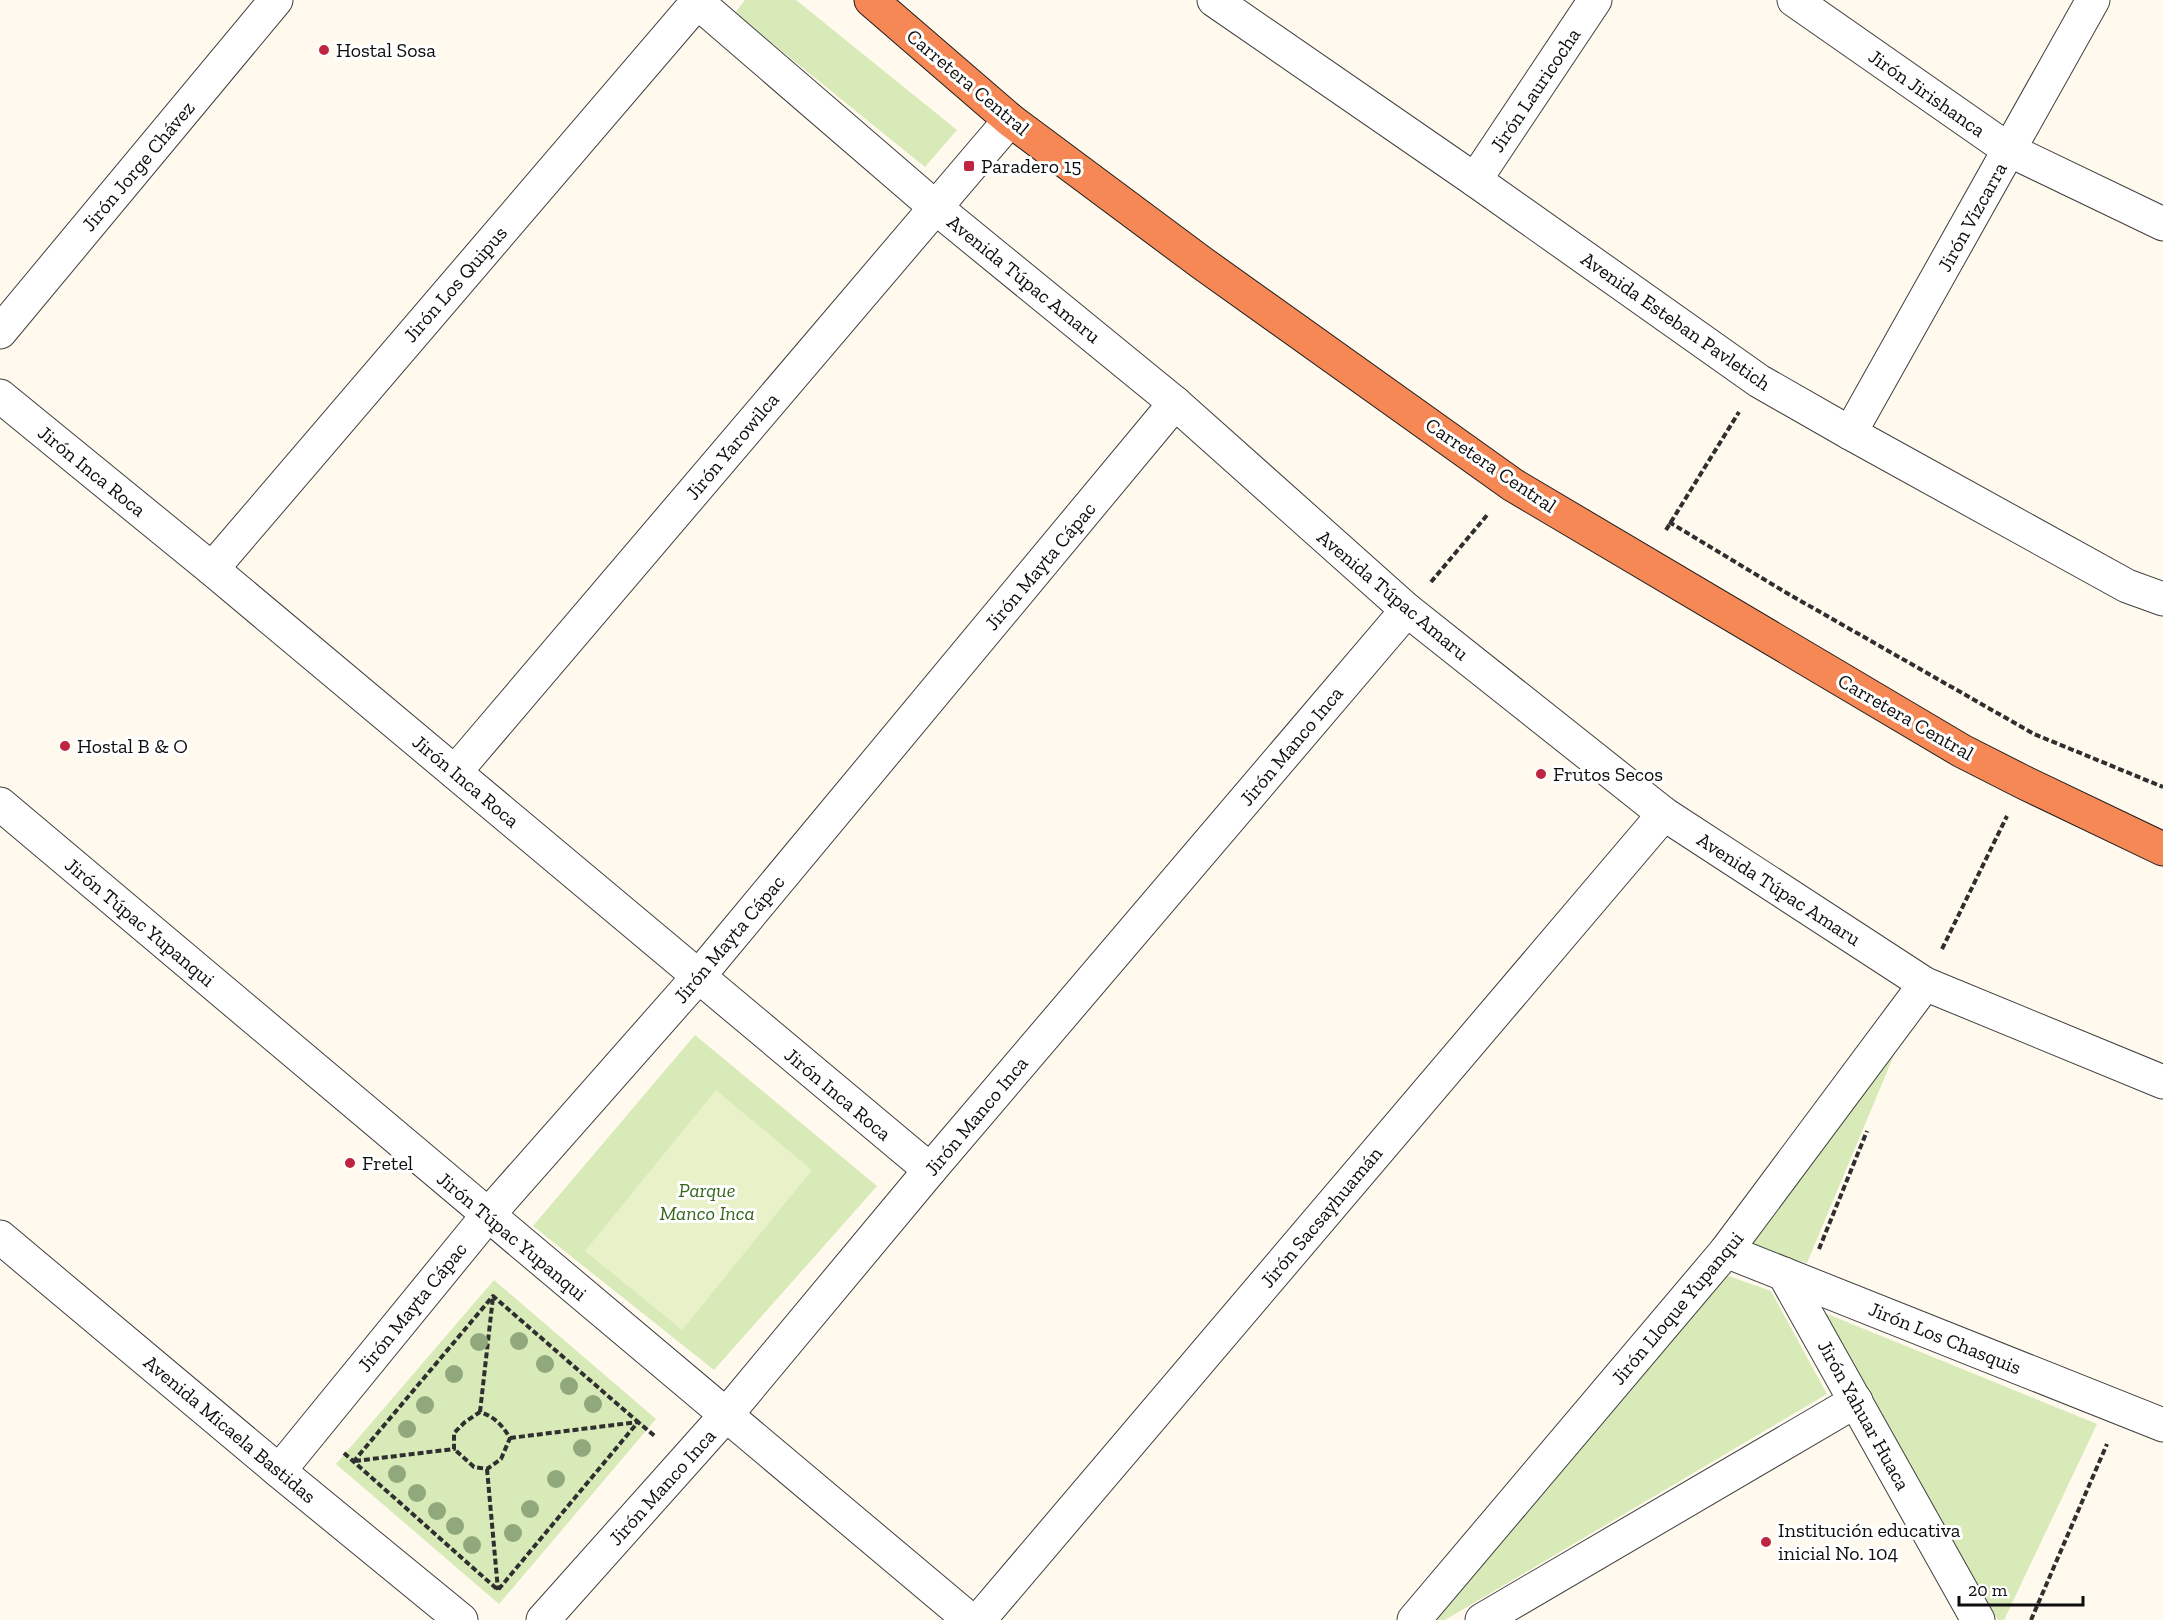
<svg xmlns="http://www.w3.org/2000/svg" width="2163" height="1620" viewBox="0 0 2163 1620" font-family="'Zilla Slab',serif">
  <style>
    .green { fill: #d8eab7 }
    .pitch { fill: #e9f1c9 }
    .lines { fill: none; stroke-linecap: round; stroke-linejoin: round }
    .minor-casing { stroke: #404040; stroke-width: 35 }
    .highway-casing { stroke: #1e1e1e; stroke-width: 35 }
    .path { stroke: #2f2f2f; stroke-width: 4; stroke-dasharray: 6 3; stroke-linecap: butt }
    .minor { stroke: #fff; stroke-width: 33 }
    .highway { stroke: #f58855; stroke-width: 33 }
    .tree { fill: #90a87b }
    .poi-dot { fill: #bf2441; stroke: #fff; stroke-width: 2 }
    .labels { text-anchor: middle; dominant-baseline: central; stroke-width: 6; stroke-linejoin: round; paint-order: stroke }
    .poi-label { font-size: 20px; fill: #0d0d0d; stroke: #fff; text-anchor: start }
    .street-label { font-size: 20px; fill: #0d0d0d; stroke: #fff }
    .park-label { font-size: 20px; font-style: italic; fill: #36661d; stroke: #fff }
  </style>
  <rect width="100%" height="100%" fill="#fff9ee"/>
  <!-- green -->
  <g class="green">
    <path d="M745,0H796L957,130L925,167L735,13Z"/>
    <path d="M1907,1024L1807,1263L1744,1244Z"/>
    <path d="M695,1035L877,1186L714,1370L533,1226Z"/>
    <path d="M1720,1273L1771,1291L1827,1394L1445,1620H1435Z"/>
    <path d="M494,1280L656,1419L499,1604L336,1464Z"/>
    <path d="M1820,1311L2097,1424L2004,1620H1998Z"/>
  </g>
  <!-- pitch -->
  <path class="pitch" d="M716,1090L812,1170L682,1330L585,1251Z"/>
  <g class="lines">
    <defs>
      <g id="minor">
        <path d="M695,0L935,207L1175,403L1407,610L1664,814L1925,984L2163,1082"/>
        <path d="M1214,0L1475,180L1759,381L1850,433L2127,586L2163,599"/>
        <path d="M1794,0L2009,150L2163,224"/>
        <path d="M1475,180L1595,0"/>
        <path d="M0,332L276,0"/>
        <path d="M0,396L212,569L930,1170"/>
        <path d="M1850,433L2093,0"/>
        <path d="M212,569L699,0"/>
        <path d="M455,772L1010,120"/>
        <path d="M0,804L970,1620"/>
        <path d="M0,1237L279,1471L461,1620"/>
        <path d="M1726,1251L2163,1425"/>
        <path d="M1784,1274L1978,1620"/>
        <path d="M279,1471L488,1215L698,977L1175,403"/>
        <path d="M543,1620L726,1415L930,1170L1407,610"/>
        <path d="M979,1620L1664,814"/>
        <path d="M1414,1620L1726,1251L1925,984"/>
        <path d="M1482,1620L1856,1401"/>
      </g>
      <path id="highway" d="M871,0L1010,120L1202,263L1513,485L1962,751L2023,782L2163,849"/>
    </defs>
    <!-- minor casing -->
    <use href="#minor" class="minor-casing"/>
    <!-- highway casing -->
    <use href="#highway" class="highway-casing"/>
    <!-- path -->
    <g class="path">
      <path d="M1669,522L1785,592L2034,734L2163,787"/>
      <path d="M1666,530L1739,412"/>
      <path d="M1431,582L1488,514"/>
      <path d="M1942,949L2007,816"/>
      <path d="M1819,1249L1867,1131"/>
      <path d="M480,1412L493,1297"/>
      <path d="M510,1438L638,1422L656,1437"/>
      <path d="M344,1453L498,1590L638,1422L493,1296L354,1461"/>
      <path d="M355,1461L454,1449V1433L465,1422L480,1412C495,1417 502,1425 510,1438L501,1459L487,1469L474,1467L454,1449"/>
      <path d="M487,1469L498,1590"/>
      <path d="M2031,1620L2107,1444"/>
    </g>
    <!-- minor -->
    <use href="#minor" class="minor"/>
    <!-- highway -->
    <use href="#highway" class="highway"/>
  </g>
  <!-- trees -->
  <g class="tree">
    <circle cx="519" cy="1341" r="9"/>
    <circle cx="479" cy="1342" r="9"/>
    <circle cx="545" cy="1364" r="9"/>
    <circle cx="454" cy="1374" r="9"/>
    <circle cx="569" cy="1386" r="9"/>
    <circle cx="593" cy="1404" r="9"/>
    <circle cx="425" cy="1405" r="9"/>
    <circle cx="407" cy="1429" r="9"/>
    <circle cx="582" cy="1448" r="9"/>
    <circle cx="397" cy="1474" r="9"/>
    <circle cx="556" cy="1479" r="9"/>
    <circle cx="417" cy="1493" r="9"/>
    <circle cx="530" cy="1509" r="9"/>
    <circle cx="437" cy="1511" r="9"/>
    <circle cx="455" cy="1526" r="9"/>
    <circle cx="513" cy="1533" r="9"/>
    <circle cx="472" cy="1545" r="9"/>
  </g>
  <!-- markers -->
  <g class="poi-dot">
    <circle cx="324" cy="50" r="6"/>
    <rect x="963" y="160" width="12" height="12" rx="3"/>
    <circle cx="65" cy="746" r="6"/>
    <circle cx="1541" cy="774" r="6"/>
    <circle cx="350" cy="1163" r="6"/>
    <circle cx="1766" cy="1542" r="6"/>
  </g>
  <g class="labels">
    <!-- poi labels -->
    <g class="poi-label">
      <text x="336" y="50">Hostal Sosa</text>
      <text x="981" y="166">Paradero 15</text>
      <text x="77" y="746">Hostal B &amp; O</text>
      <text x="1553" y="774">Frutos Secos</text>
      <text x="362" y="1163">Fretel</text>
      <text x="1778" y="1530">Institución educativa<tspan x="1778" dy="23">inicial No. 104</tspan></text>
    </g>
    <!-- street labels -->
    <g class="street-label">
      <text transform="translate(968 82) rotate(40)">Carretera Central</text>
      <text transform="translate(1535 90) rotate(-56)">Jirón Lauricocha</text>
      <text transform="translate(1927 93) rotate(35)">Jirón Jirishanca</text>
      <text transform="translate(138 166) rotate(-50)">Jirón Jorge Chávez</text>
      <text transform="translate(1972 217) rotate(-61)">Jirón Vizcarra</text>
      <text transform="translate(1024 279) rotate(39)">Avenida Túpac Amaru</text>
      <text transform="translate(455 284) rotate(-49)">Jirón Los Quipus</text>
      <text transform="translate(1676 321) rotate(35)">Avenida Esteban Pavletich</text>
      <text transform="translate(732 446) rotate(-50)">Jirón Yarowilca</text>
      <text transform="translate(1491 465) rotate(34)">Carretera Central</text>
      <text transform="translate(92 471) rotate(39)">Jirón Inca Roca</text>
      <text transform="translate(1040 566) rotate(-50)">Jirón Mayta Cápac</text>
      <text transform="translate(1393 595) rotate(40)">Avenida Túpac Amaru</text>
      <text transform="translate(1906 717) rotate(30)">Carretera Central</text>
      <text transform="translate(1291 746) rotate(-50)">Jirón Manco Inca</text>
      <text transform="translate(466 781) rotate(40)">Jirón Inca Roca</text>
      <text transform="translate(1779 889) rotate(33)">Avenida Túpac Amaru</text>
      <text transform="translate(140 922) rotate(40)">Jirón Túpac Yupanqui</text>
      <text transform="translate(729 939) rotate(-50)">Jirón Mayta Cápac</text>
      <text transform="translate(838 1094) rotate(40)">Jirón Inca Roca</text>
      <text transform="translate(976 1116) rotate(-50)">Jirón Manco Inca</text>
      <text transform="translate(1321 1217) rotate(-50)">Jirón Sacsayhuamán</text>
      <text transform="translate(512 1236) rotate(40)">Jirón Túpac Yupanqui</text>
      <text transform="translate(412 1307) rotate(-51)">Jirón Mayta Cápac</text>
      <text transform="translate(1677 1308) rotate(-50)">Jirón Lloque Yupanqui</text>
      <text transform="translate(1945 1338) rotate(22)">Jirón Los Chasquis</text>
      <text transform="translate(1864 1415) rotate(61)">Jirón Yahuar Huaca</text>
      <text transform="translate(230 1429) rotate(40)">Avenida Micaela Bastidas</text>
      <text transform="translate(662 1487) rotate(-48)">Jirón Manco Inca</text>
    </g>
    <!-- park labels -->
    <g class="park-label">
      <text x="707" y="1190">Parque<tspan x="707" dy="23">Manco Inca</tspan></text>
    </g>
  </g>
  <!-- scale -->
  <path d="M1959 1596v9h124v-9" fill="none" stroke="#0d0d0d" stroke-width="3"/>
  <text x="1968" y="1596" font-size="18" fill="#0d0d0d" stroke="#ffffff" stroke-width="4.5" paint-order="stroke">20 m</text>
</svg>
